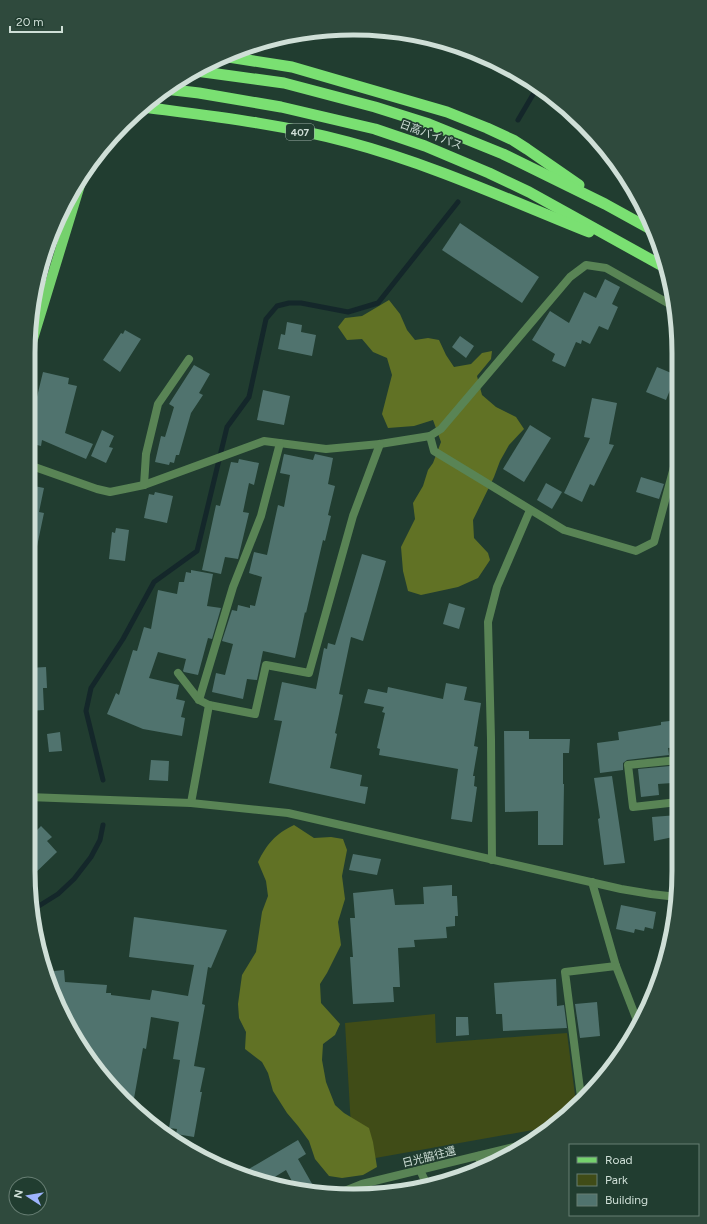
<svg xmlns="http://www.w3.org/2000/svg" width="707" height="1224" viewBox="0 0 707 1224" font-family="Figtree,'Noto Sans JP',sans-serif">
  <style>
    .green { fill: #404c17 }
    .forest { fill: #617225 }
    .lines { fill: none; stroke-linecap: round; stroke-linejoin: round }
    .stream { stroke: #14272a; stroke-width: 5 }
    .building { fill: #50736e }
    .minor { stroke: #598455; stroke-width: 8 }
    .tertiary { stroke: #598455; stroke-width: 8 }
    .primary { stroke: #75d16d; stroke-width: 10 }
    .trunk { stroke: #7ae072; stroke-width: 11 }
    .labels { text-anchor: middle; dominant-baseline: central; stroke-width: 3.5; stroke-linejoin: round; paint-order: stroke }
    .shield { fill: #213d30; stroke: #9baea5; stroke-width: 1 }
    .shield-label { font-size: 10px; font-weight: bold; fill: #cfdfd7 }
    .street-label { font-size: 11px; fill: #cfdfd7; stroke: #213d30 }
    .rim { fill: none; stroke: #cfdfd7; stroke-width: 5 }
  </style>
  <rect width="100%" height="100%" fill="#213d30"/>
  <!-- green -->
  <path class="green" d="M435,1014L436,1043L567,1033L576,1103L555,1126L353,1162L345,1023Z"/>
  <!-- forest -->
  <g class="forest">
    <path d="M389,300L400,314L407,330L415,340L428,338L439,340L446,355L454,367L471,364L482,353L492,351L491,359L477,376L482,395L496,407L516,417L524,429L509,445L500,461L494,477L473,520L474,538L488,553L490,560L478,578L458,587L421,595L408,591L403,571L401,547L415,519L413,503L423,486L428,470L433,463L441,442L433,420L414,426L388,428L382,414L392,375L387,358L373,352L362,339L347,340L338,327L345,318L362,316Z"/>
    <path d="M294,825L314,838L331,837L343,839L347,850L342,876L345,899L338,922L341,945L327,973L320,984L321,1003L340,1024L335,1035L323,1044L322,1060L326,1082L335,1105L344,1113L369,1128L373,1142L377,1167L363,1175L342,1178L329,1176L315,1159L309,1141L298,1126L287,1113L273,1091L268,1073L262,1062L245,1049L246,1032L239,1018L238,1004L242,975L256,952L262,912L268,896L266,881L258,862C267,844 275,834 294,825Z"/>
  </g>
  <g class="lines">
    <!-- stream -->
    <g class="stream">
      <path d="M518,120L538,86"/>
      <path d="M103,780L86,711L91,688L123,639L154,582L197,551L227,427L249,397L266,319L277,306L289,303H301L348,312L378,303L458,202"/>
      <path d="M34,909L58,894L74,879L91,857L100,840L103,825"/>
    </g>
  </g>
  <!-- building -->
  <g class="building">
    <path d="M460,223L539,277L522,303L442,250Z"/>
    <path d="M605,279L620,287L612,304L618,307L608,330L599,326L590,344L582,340L581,344L576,342L565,367L552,361L555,354L532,340L550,311L569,323L584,292L596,298Z"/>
    <path d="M287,322L302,325L301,332L316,335L312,356L278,349L281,334L285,335Z"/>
    <path d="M125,330L141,339L120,372L103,360L121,333L123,334Z"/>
    <path d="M460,336L474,346L466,358L452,347Z"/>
    <path d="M194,365L210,374L199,393L203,395L191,413L179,455H176L174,463L170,462L169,465L155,462L161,436L165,437L174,407L169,404Z"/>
    <path d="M657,367L676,375L666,400L646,392Z"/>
    <path d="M43,372L69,378L68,384L77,386L65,433L93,444L86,459L42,440L41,446L29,443V430Z"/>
    <path d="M263,390L290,396L284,425L257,420Z"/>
    <path d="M592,398L617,403L609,444L614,445L594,486L590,484L582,502L564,493L590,438L584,437Z"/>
    <path d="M530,425L551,438L524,482L503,469Z"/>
    <path d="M102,430L114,436L109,447L113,448L106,463L91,456Z"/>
    <path d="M284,454L313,460L315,454L333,458L328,484L335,486L328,515L331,516L325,541L323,540L306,613L305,612L295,658L263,651L257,680L247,679L243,699L212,692L216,673L225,675L233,644L222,641L232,610L237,611L238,605L250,608V605L255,606L262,577L249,573L254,552L267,555L278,505L284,507L290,475L280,473Z"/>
    <path d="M239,459L259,463L254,485L249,483L243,512L249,513L238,559L225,557L221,574L202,570L216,505L220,506L231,462L238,463Z"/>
    <path d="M641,477L664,484L659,499L636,492Z"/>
    <path d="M546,483L562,492L552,509L537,500Z"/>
    <path d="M29,485L44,488L39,512L44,513L35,556L28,555Z"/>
    <path d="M155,492L173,496L167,523L144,518L149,494L154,495Z"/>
    <path d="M116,528L129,530L125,561L109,559L112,532L115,533Z"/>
    <path d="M362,554L386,561L363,641L351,637L339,694L343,695L335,733L337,734L330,768L362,775L360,786L368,787L365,804L269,783L282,721L274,720L282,682L316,689L324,648L327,649L328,643L335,645Z"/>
    <path d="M191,570L213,574L207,606L221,608L212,639L208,638L198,675L184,672L183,671L186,659L158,652L149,678L179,685L176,699L185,701L181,717L185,718L182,736L143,729L107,714L116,693L119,695L133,650L137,651L144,627L151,629L158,590L177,594L179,582H184L186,572L191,573Z"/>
    <path d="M449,603L465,608L459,629L443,624Z"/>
    <path d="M46,667L47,688H43L44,710L28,711V668Z"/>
    <path d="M446,683L467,687L464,700L481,703L474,746L478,747L473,776H475L474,786L477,787L472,822L451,819L458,769L379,755L380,749L377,748L385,713L382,712L384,707L364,703L368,689L387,693L388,687L443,699Z"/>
    <path d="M678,720V747L668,748L669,755L627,760L623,763V770L600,773L597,743L619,740L618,732L661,725V722Z"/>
    <path d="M504,731H529V739H570L569,753H563V784H564L563,845H538V811L505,812Z"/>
    <path d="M60,732L62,751L49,752L47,734Z"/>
    <path d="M151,760L169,761L168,781L149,780Z"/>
    <path d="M670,766L672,783L658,784L659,795L641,797L638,769Z"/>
    <path d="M612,776L625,863L604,865L598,819L600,818L594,778Z"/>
    <path d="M678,815V836L654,841L652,817Z"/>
    <path d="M41,826L52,837L47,841L57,852L29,879L28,870V839Z"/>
    <path d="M353,854L381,859L377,875L349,870Z"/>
    <path d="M452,885V896H457L458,916H455V926L446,927L447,938L414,940L415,947L398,948L400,987H393L394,1002L353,1004L350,957H353L350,918H355L353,893L393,889L395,905L424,904L423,887Z"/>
    <path d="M621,905L656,912L653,929L645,927L644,931L635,929L634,933L616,929Z"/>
    <path d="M134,917L227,930L211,968L208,967L202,1004L205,1005L194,1066L205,1068L200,1092H202L194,1137L176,1134L177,1129L169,1128L180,1060L173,1059L179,1022L151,1017L146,1049L143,1048L133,1104L95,1068L45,975V972L64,970L65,982L107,985L106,993H111V995L150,1000L152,990L188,996L194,965L129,957Z"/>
    <path d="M556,979L557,1006L564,1005L567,1028L503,1031L502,1014H496L494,983Z"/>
    <path d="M597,1002L600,1036L580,1038L575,1004Z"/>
    <path d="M456,1017H468L469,1035L456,1036Z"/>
    <path d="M298,1140L306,1154L298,1159L315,1189L295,1187L286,1170L265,1183L242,1173Z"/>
  </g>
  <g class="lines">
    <!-- minor -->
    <g class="minor">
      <path d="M673,306L606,268L586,265L570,277L441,429L430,436L434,451L564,530L636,551L654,542L678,452"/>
      <path d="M29,465L97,489L110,492L144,485L264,441L326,449L380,444L430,436"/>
      <path d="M144,485L146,454L158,404L189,359"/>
      <path d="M178,673L199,700L209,705L255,714L266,665L309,673L353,516L380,444"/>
      <path d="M199,700L233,587L261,516L280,443"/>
      <path d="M678,760L628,765L633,807L678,802"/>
      <path d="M191,803L209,705"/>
      <path d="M492,860L491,739L488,622L497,587L530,510"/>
      <path d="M592,882L616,966L638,1023"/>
      <path d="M581,1097L565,972L616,966"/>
      <path d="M478,1156L482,1166"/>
      <path d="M420,1170L427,1185"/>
      <path d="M342,1192L362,1184L522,1145"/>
    </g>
    <!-- tertiary -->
    <path class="tertiary" d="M28,797L191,803L288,813L621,889L651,894L677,897"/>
    <!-- primary -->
    <path class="primary" d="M29,352L84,172"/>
    <!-- trunk -->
    <g class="trunk">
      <path d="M222,56L292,67L447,112L487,128L513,140L527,149L579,185"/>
      <path d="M196,71L284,83L375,107L429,124L503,154L605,204L654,231"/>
      <path d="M165,89L199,93L281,107L375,129L425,146L489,173L529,192L666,268"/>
      <path d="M143,107C211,116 281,124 348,142C431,164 509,200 589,232"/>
    </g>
  </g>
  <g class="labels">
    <!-- shield labels -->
    <rect class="shield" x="286" y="124" width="28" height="16" rx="3"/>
    <g class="shield-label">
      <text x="300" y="132">407</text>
    </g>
    <!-- street labels -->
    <g class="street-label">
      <text transform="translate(431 135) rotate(20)">日高バイパス</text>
      <text transform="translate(429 1157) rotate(-14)">日光脇往還</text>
    </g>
  </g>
  <!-- crop -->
  <path d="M0 0H707V1224H0ZM353 35H354A318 318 0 0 1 672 353V871A318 318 0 0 1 354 1189H353A318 318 0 0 1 35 871V353A318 318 0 0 1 353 35Z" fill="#2f4a3d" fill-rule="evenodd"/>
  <path class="rim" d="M353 35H354A318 318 0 0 1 672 353V871A318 318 0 0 1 354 1189H353A318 318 0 0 1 35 871V353A318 318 0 0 1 353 35Z"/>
  <!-- legend -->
  <rect x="569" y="1144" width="130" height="72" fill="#213d30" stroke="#677e73"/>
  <rect x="577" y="1157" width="20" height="6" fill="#75d16d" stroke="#677e73"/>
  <text x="605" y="1164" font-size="12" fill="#cfdfd7">Road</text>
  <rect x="577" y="1174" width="20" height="12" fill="#404c17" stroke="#677e73"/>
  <text x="605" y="1184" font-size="12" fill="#cfdfd7">Park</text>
  <rect x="577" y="1194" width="20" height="12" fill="#50736e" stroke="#677e73"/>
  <text x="605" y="1204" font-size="12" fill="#cfdfd7">Building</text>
  <!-- north arrow -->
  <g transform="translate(28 1196) rotate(282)"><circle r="19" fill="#213d30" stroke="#677e73"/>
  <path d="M0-3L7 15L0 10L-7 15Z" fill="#9eb4fd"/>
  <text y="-6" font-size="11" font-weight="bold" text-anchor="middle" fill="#cfdfd7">N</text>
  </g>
  <!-- scale -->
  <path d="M10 26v6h52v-6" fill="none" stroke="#cfdfd7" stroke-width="2"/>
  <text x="16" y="26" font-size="12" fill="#cfdfd7" stroke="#213d30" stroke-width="3" paint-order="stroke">20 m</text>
</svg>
